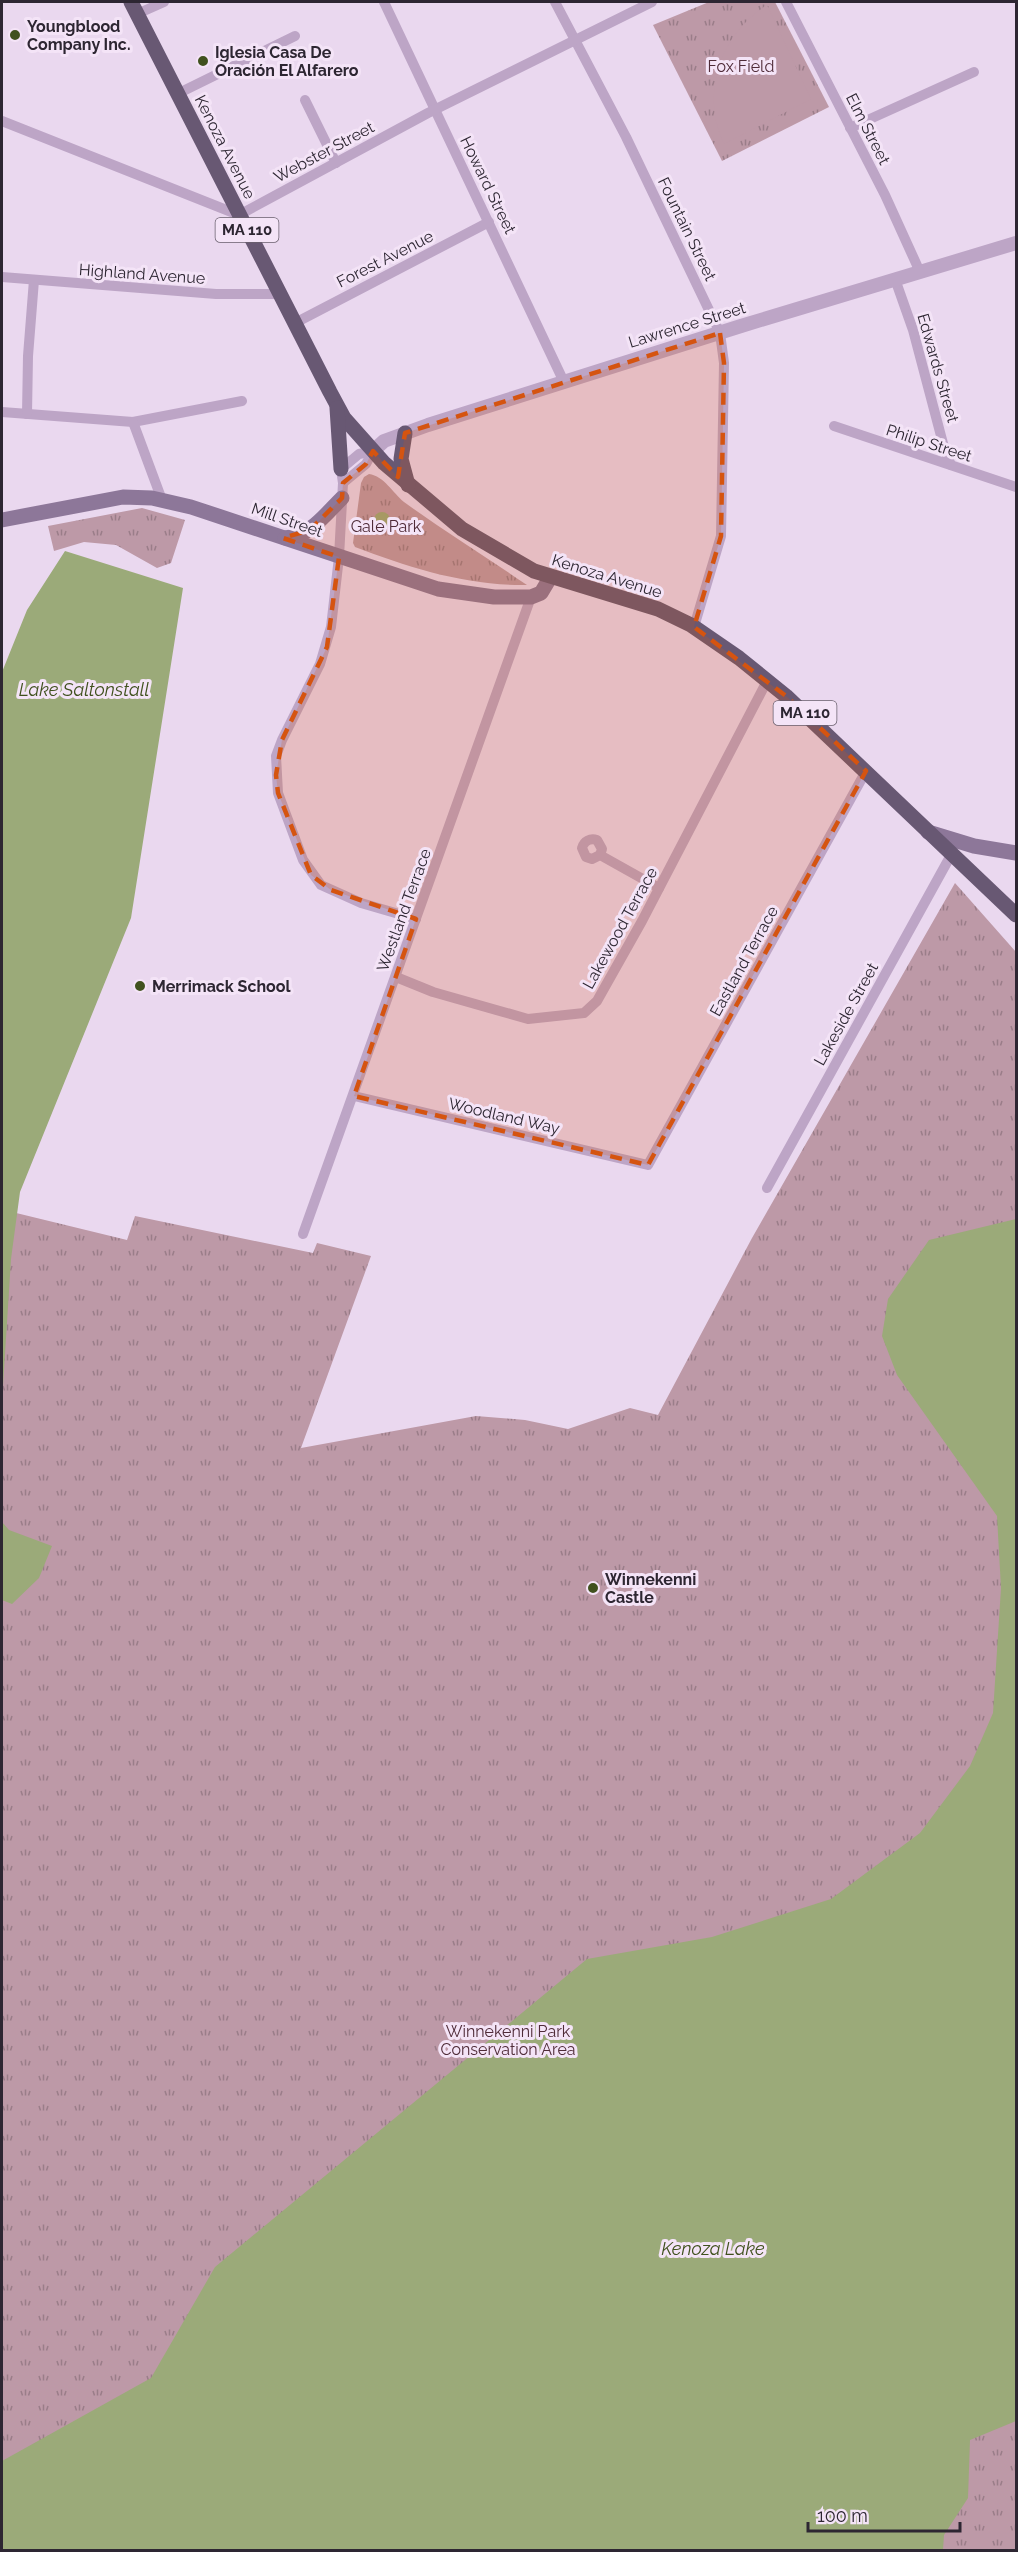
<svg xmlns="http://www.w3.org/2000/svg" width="1018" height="2552" viewBox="0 0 1018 2552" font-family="Raleway,sans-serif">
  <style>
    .grass { fill: url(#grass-tufts) }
    .pitch { fill: #bd99a7 }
    .water { fill: #9baa79 }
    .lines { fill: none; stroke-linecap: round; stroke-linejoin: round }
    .minor { stroke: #bda5c6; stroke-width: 10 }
    .tertiary { stroke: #bda5c6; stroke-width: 14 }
    .secondary { stroke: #8d7799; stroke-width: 15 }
    .primary { stroke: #685873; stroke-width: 15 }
    .marked { fill: #d55410; fill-opacity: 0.2; stroke: #d55410; stroke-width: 4.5; stroke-dasharray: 12 8; stroke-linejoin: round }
    .poi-dot { fill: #40511e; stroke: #f4e4f7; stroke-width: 2 }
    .labels { text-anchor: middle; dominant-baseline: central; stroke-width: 6; stroke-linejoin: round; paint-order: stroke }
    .shield { fill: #f4e4f7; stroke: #695f6d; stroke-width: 1.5 }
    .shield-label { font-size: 15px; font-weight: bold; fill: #2d2632 }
    .poi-label { font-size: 16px; font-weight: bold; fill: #2d2632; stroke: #f4e4f7; text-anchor: start }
    .park-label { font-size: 16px; fill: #4f2b38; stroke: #f4e4f7 }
    .street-label { font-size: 16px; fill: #2d2632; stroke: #f4e4f7 }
    .water-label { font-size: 18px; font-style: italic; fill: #40511e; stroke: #f4e4f7 }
  </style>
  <defs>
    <pattern id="grass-tufts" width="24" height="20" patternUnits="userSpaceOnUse" patternTransform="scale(1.5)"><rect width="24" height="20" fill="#bd99a7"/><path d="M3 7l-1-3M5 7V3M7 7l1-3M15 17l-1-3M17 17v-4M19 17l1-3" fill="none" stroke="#9a7d89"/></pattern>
  </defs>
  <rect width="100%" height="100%" fill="#ead8ef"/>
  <!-- grass -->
  <g class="grass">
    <path d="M709,2H775L829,107L722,161L653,25Z"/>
    <path d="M369,474C384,476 393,493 404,502C444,531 486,557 527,585C467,586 410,568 355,547L353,543L361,483L364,477Z"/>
    <path d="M142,508L185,520L171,563L157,568L116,545L84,542L54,551L48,526Z"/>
    <path d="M955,883L1016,952V2550H2V1274L8,1211L127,1240L135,1216L313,1253L317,1243L371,1256L301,1448L476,1416L525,1420L568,1429L630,1408L658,1415L752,1238Z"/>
  </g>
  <!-- pitch -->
  <path class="pitch" d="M767,5L811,99L724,144C700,94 720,34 767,5Z"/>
  <!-- water -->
  <g class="water">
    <circle cx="382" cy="520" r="8"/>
    <path d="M65,551L183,588L131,918L20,1192L11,1259L2,1402V672L27,610Z"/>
    <path d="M1016,1219V2421L970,2440L968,2498L944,2535L943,2550H2V2461L151,2378L215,2267L587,1959L712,1937L831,1899L920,1833L970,1766L993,1713L1001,1588L997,1516L897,1375L882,1336L888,1299L929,1240Z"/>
    <path d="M2,1522L9,1530L52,1546L39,1578L12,1604L2,1600Z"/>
  </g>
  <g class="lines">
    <!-- minor -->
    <g class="minor">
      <path d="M384,2L564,382"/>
      <path d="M555,2L626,137L720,333L724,363L721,536L694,627"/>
      <path d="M786,2L885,195L920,272"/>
      <path d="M137,14L164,2"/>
      <path d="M177,94L295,36"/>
      <path d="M305,100L336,163"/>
      <path d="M2,121L239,215L428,113L652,2"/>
      <path d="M850,128L974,72"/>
      <path d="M2,277L216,294H280"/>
      <path d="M895,279L913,330L945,451L951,465"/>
      <path d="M295,323L489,222"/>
      <path d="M2,412L133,422L242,401"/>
      <path d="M27,414L28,356L34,280"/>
      <path d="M133,422L162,500"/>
      <path d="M834,426L1016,487"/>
      <path d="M373,451L359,454L341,469L343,483L339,557L331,627L320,664L282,740L276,756L278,793L303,860L321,885L361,903L416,919"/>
      <path d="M343,483L366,464L373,451"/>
      <path d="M600,855L592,859L586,857L582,848C584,841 590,838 597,840L602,849L600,855L659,888"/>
      <path d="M396,977L433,992L528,1019L584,1013L597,1001L642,921L767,681"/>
      <path d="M354,1096L648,1165L866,771"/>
      <path d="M767,1188L951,855"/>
      <path d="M303,1234L531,597"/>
    </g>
    <!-- tertiary -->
    <path class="tertiary" d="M373,451L384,441L428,425L741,326L1016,243"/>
    <!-- secondary -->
    <g class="secondary">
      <path d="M2,520L123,497L152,498L191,507L438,589L494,597H531L541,593L550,578"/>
      <path d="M285,538C310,536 325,515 342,498"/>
      <path d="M928,832L974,846L1016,853"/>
    </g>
    <!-- primary -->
    <g class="primary">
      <path d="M131,2L330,392L344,418L384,463L462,529L534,571L658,609L691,625L739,658L786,696L1016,915"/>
      <path d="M337,408L341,469"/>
      <path d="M405,433L401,459L408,485"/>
    </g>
  </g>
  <!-- marked area -->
  <path class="marked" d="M720,333L724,363L721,536L694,627L786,696L866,771L648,1165L354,1096L416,919L331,890L311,875L278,793L276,775L282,740L327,647L339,557L283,538L310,530L342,498L343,483L366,464L373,451L398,477L405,433Z"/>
  <!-- markers -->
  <g class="poi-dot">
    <circle cx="15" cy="35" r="6"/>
    <circle cx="203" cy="61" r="6"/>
    <circle cx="140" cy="986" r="6"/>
    <circle cx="593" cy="1588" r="6"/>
  </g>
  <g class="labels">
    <!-- shield labels -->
    <g class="shield">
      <rect x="215.5" y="218" width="63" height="24" rx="4.5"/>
      <rect x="773.5" y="701" width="63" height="24" rx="4.5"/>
    </g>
    <g class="shield-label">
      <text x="247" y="230">MA 110</text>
      <text x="805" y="713">MA 110</text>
    </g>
    <!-- poi labels -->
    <g class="poi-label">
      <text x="27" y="26">Youngblood<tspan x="27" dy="18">Company Inc.</tspan></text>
      <text x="215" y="52">Iglesia Casa De<tspan x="215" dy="18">Oración El Alfarero</tspan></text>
      <text x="152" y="986">Merrimack School</text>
      <text x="605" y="1579">Winnekenni<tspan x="605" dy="18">Castle</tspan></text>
    </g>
    <!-- park labels -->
    <g class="park-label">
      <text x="741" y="66">Fox Field</text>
      <text x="386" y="526">Gale Park</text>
      <text x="508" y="2031">Winnekenni Park<tspan x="508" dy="18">Conservation Area</tspan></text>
    </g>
    <!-- street labels -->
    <g class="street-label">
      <text transform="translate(868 129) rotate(63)">Elm Street</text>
      <text transform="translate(225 147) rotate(63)">Kenoza Avenue</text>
      <text transform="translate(324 152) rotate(-28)">Webster Street</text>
      <text transform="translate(488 185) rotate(64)">Howard Street</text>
      <text transform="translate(687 229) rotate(64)">Fountain Street</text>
      <text transform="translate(385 259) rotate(-27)">Forest Avenue</text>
      <text transform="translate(142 274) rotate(4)">Highland Avenue</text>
      <text transform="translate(687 325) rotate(-17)">Lawrence Street</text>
      <text transform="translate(938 368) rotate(74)">Edwards Street</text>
      <text transform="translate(929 443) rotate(18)">Philip Street</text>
      <text transform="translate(287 520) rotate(19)">Mill Street</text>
      <text transform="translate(607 576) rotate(17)">Kenoza Avenue</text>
      <text transform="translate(404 910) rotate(-70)">Westland Terrace</text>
      <text transform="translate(620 928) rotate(-61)">Lakewood Terrace</text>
      <text transform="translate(744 961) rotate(-61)">Eastland Terrace</text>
      <text transform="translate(846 1014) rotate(-61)">Lakeside Street</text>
      <text transform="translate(504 1116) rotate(13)">Woodland Way</text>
    </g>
    <!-- water labels -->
    <g class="water-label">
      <text x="84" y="689">Lake Saltonstall</text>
      <text x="713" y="2248">Kenoza Lake</text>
    </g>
  </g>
  <!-- border -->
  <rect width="1018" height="2552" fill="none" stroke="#2d2632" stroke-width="6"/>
  <!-- scale -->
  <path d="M808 2522v9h152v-9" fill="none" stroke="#2d2632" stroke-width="3"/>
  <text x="817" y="2522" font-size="18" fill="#2d2632" stroke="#f4e4f7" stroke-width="4.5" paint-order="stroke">100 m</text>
</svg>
